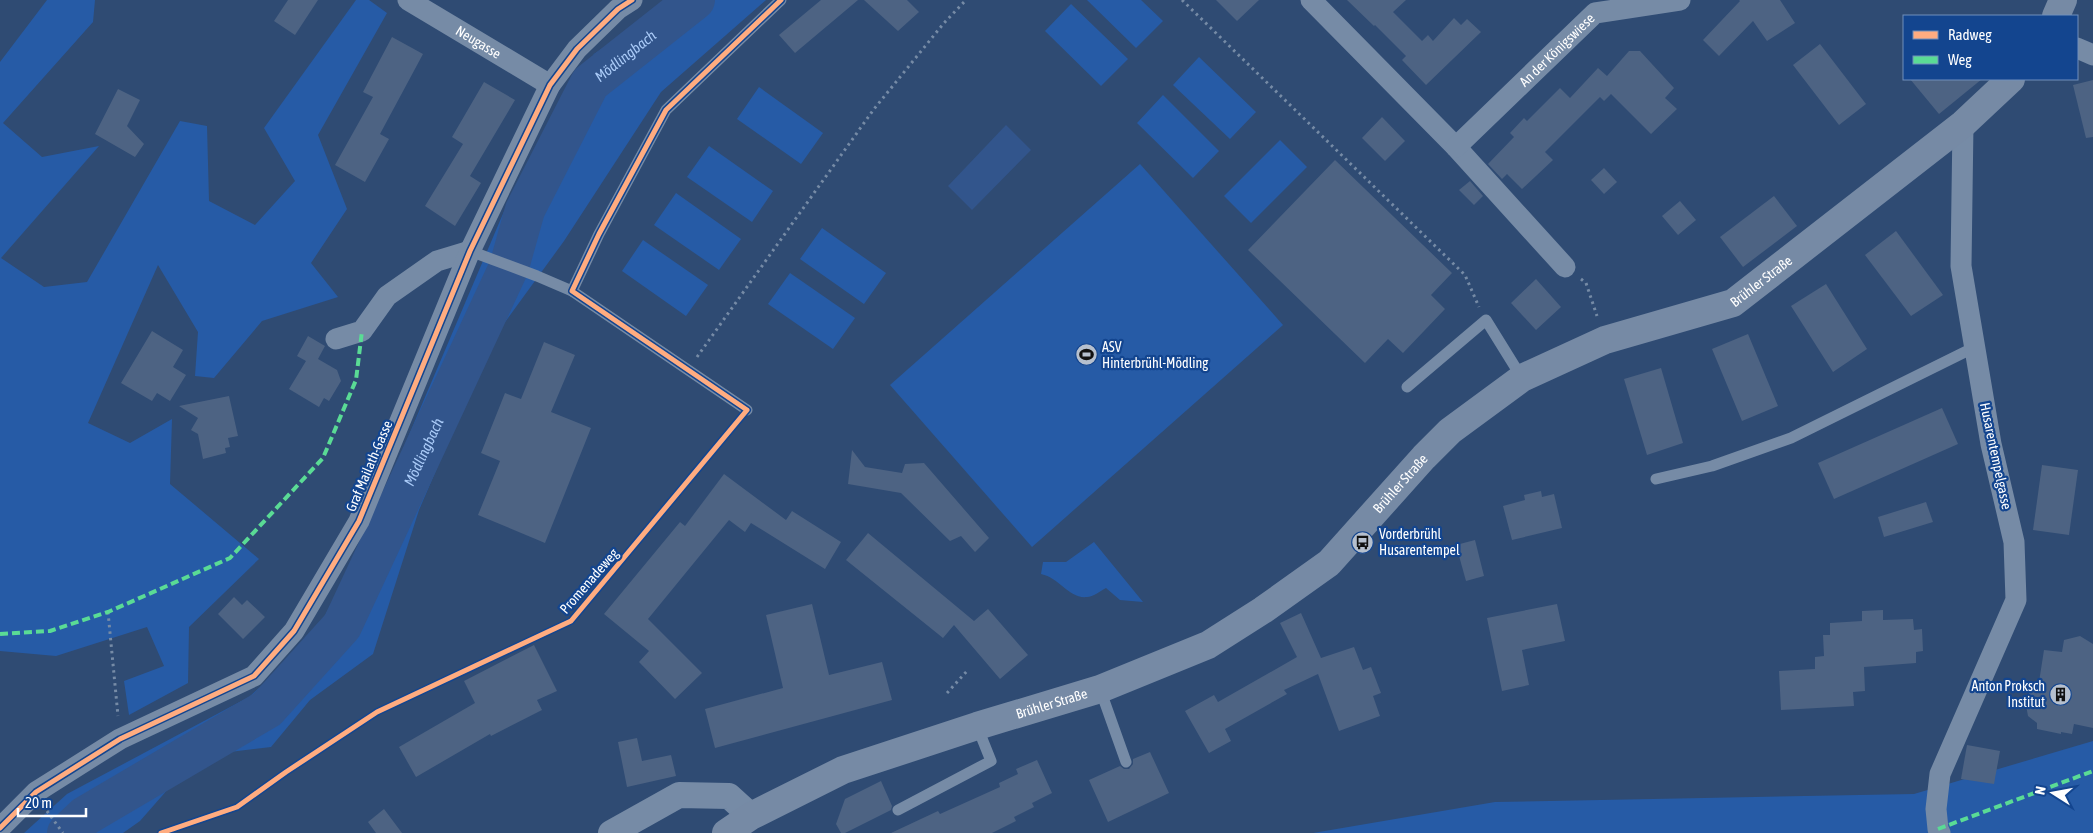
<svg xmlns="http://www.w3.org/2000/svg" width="2093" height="833" viewBox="0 0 2093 833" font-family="'Asap Condensed',sans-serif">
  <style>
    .green { fill: #265ba6 }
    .water { fill: #32558c }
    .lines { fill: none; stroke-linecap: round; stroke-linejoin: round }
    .river { stroke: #32558c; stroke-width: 40 }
    .building { fill: #4d6383 }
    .path { stroke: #768ba6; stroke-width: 3; stroke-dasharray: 2.5 4; stroke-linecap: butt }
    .service { stroke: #768ba6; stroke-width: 11 }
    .minor { stroke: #768ba6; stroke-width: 21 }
    .tertiary { stroke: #768ba6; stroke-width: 26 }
    .primary { stroke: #768aa5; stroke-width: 28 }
    .quiet { stroke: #5adb95; stroke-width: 4; stroke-dasharray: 8 4; stroke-linecap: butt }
    .cycleway-casing { stroke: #13458f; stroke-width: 8 }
    .cycleway { stroke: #ffac80; stroke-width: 5 }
    .labels { text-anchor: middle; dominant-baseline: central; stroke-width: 4.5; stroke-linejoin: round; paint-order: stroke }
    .street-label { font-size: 14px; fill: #fff; stroke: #13458f }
    .poi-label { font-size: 14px; fill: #fff; stroke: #13458f; text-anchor: start }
    .water-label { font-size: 15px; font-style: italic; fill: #aacbf8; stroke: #13458f }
  </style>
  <rect width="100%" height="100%" fill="#2f4b73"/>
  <!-- green -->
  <g class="green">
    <path d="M47,0H95L93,22L3,123L42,157L99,146L1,258L44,287L87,282L180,121L207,126L209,201L255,225L295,181L264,128L356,0H369L387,13L318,135L347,209L311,263L338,297L262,321L214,378L195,376L198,332L158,265L88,423L130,443L172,419L170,484L259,559L189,627L188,683L129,715L124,681L164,666L147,627L56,656L0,651V62Z"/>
    <path d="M675,0H766L661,92L564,241L492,340L419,510L373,654L310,700L271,747L197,756L140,821L123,833H24L67,794L249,697L311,642L363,543L511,195L594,54Z"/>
    <path d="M1087,0H1141L1163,21L1136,48Z"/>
    <path d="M1071,4L1128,59L1101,86L1045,31Z"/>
    <path d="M1199,57L1256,112L1230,139L1173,85Z"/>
    <path d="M759,87L823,133L801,164L737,119Z"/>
    <path d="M1163,95L1219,151L1193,178L1137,123Z"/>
    <path d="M1280,140L1307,167L1251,223L1224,196Z"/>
    <path d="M709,146L773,191L752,222L687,177Z"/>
    <path d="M1140,164L1283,325L1032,547L890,385Z"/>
    <path d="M676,193L741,239L719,270L654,225Z"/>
    <path d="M822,228L886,273L864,304L800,259Z"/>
    <path d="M643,240L708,285L686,316L622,271Z"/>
    <path d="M790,273L855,318L833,349L768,304Z"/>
    <path d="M1094,542L1143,602L1120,600L1106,588C1100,591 1093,597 1087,597C1069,599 1060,578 1041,574L1043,562H1066Z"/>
    <path d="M2093,741V833H1313L1495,802L1914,794Z"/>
  </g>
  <!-- water -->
  <path class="water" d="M1006,125L1031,150L972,210L948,186Z"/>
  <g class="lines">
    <!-- river -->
    <path class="river" id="s1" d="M67,833L85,816L267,709L342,626L509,267L525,210L590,83L695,0"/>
  </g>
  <!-- building -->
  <g class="building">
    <path d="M288,0H318L295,35L274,21Z"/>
    <path d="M821,0H858L795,53L779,35Z"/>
    <path d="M864,0H907L919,12L898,31Z"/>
    <path d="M1216,0H1259L1237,21Z"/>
    <path d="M1347,0H1406L1393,12L1422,41L1428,35L1433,41L1454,18L1461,25L1467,19L1481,32L1426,85L1402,60L1406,56L1375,25L1374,26Z"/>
    <path d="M1739,0H1780L1795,23L1767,41L1753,21L1719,56L1703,40L1740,1Z"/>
    <path d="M392,37L423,54L380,134L389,139L365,182L335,165L373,97L363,92Z"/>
    <path d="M1820,44L1866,104L1839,125L1793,65Z"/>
    <path d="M1629,51H1640L1674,88L1665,98L1677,109L1651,134L1611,94L1604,101L1600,97L1545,152L1553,160L1522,189L1507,174L1502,179L1488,164L1514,137L1510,133L1524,118L1527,121L1560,88L1570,98L1598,68L1607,76Z"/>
    <path d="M1910,79H1982L1939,114Z"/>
    <path d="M2093,80V137L2086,138L2073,85Z"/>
    <path d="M484,82L515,100L470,176L481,183L455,226L425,206L463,144L452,137Z"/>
    <path d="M118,89L140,100L127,126L144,144L135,157L95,134Z"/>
    <path d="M1382,117L1405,141L1385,161L1362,138Z"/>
    <path d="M1335,160L1452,273L1431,295L1445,309L1403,353L1388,339L1365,363L1248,250Z"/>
    <path d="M1604,168L1617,182L1604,194L1591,180Z"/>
    <path d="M1470,181L1483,196L1474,205L1459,190Z"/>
    <path d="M1774,196L1797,226L1743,267L1720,237Z"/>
    <path d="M1680,201L1696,220L1678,235L1662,216Z"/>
    <path d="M1896,231L1943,295L1911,316L1865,255Z"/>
    <path d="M1536,279L1561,307L1536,330L1511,303Z"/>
    <path d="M1826,284L1867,349L1833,372L1791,306Z"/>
    <path d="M152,331L183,350L173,367L186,375L170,401L157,393L152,401L121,383Z"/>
    <path d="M1748,334L1778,406L1742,421L1712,349Z"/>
    <path d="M308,336L325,346L318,359L337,370L341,381L329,401L324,398L319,407L289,389L306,361L297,356Z"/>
    <path d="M544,342L575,355L551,412L591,428L545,543L478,515L500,461L481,453L505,393L521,399Z"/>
    <path d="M1661,368L1683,443L1647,455L1624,379Z"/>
    <path d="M229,396L238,436L228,438L230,447L225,448L226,453L203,459L198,434L191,430L198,418L179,406Z"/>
    <path d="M1942,408L1958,444L1834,499L1818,463Z"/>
    <path d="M852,450L865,467L902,473L905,464L924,463L989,538L975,552L961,536L950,541L901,493L848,484Z"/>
    <path d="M2042,465L2078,470L2069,535L2033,530Z"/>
    <path d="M724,474L786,520L792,511L841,542L825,569L751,523L745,532L729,520L648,619L702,673L675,699L639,662L649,651L604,614L680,522L685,526Z"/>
    <path d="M1541,491L1542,497L1554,494L1562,528L1512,540L1503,506L1525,500L1524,495Z"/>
    <path d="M1926,502L1933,522L1884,537L1878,517Z"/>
    <path d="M868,533L974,621L988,609L1028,655L1000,679L954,625L943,638L846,560Z"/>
    <path d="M1475,540L1484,576L1466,581L1456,545Z"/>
    <path d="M234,597L242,605L247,600L265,617L243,639L218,614Z"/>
    <path d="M812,604L829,675L882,662L892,700L715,748L705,709L783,688L766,615Z"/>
    <path d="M1557,604L1565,641L1522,650L1529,685L1502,691L1487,618Z"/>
    <path d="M1883,610V620L1913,619L1914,630L1922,629L1923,651L1916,652V663L1864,667L1865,691L1853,692L1854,706L1781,710L1779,671L1815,669V657L1824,656L1823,635H1830V623L1862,621V611Z"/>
    <path d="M1301,613L1321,658L1354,647L1363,670L1371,667L1381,693L1373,696L1380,716L1339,731L1318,674L1284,690L1287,694L1225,729L1231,741L1209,753L1185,711L1214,695L1218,702L1297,657L1280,623Z"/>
    <path d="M2080,636L2093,644V728L2074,724L2072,734L2061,732V734L2037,729V723L2028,716L2026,705L2032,682H2039L2044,650L2062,652L2064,640Z"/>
    <path d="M534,645L557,691L537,700L542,710L491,736L490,734L416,777L399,747L475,703L464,681Z"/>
    <path d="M637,738L642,761L671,755L676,776L627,787L618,742Z"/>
    <path d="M1967,745L2000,751L1994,784L1961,779Z"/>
    <path d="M1150,752L1169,793L1108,822L1089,780L1120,766L1124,769H1129L1133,764V759Z"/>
    <path d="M1037,760L1052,793L1032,803L1034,807L1014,817L1016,821L992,833H891L938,811L940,814L1000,787L999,783L1018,774L1016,769Z"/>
    <path d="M881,781L892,806L891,810L845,833H841L836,824L845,799Z"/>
    <path d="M384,809L402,833H376L368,822Z"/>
  </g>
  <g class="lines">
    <!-- path -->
    <g class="path">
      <path d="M1182,0L1465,275L1479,307"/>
      <path d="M1581,279L1586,283L1597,316"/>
      <path d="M697,357L874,109L944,23L966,0"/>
      <path d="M108,612L118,716"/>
      <path d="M947,693L967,671"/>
      <path d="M47,811L63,833"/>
      <path d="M161,833L237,807L286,772L377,712L571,621L737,423"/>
    </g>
    <!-- service -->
    <g class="service">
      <path d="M470,251L537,276L572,291L747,410"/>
      <path d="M572,291L599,234L666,110L781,0"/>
      <path d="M1407,387L1486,320L1522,378"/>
      <path d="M1656,479L1712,466L1791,438L1975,347"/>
      <path d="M1100,689L1126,762"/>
      <path d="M898,810L991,761L977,726"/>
    </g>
    <!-- minor -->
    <g class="minor">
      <path id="s2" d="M408,0L550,85"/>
      <path d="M1311,0L1456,147L1565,267"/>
      <path d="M2077,48L2093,55"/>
      <path id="s3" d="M1456,147L1595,13L1680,0"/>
      <path d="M336,339L362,331L387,296L437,261L470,251"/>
      <path d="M0,828L36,792L120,739L254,676L294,631L359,521L470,251L550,85L577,49L618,9L632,0"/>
      <path d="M1940,833L1938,829L1936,809L1940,774L2016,600L2014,542L1991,444L1961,266L1963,124"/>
    </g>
    <!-- tertiary -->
    <path class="tertiary" d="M611,833L679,795L729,796L751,816"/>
    <!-- primary -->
    <g class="primary">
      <path d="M2056,16L2063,0"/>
      <path id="s4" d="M726,833L751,816L843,770L977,726L1100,689L1208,645L1263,610L1329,563L1424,457L1450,431L1522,378L1605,340L1733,303L1963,124L2011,79"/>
    </g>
    <!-- quiet -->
    <g class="quiet">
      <path d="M0,634L50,631L108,612L230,558L323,458L356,380L362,331"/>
      <path d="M1938,829L2093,771"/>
    </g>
    <defs>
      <g id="cycleway">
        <path d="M0,828L36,792L120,739L254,676L294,631L359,521L470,251L550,85L577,49L618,9L632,0"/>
        <path d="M161,833L237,807L286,772L377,712L571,621L747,410L572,291L599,234L666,110L781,0"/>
      </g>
    </defs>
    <!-- cycleway casing -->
    <use href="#cycleway" class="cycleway-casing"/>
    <!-- cycleway -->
    <use href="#cycleway" class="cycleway"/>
  </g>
  <!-- icons -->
  <defs>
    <symbol id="stadium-disc" viewBox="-11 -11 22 22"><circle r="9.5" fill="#b6c0ce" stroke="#13458f"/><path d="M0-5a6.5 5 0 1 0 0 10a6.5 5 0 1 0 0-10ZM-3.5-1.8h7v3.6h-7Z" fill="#111"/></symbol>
    <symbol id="bus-disc" viewBox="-11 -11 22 22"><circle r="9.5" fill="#b6c0ce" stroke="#13458f"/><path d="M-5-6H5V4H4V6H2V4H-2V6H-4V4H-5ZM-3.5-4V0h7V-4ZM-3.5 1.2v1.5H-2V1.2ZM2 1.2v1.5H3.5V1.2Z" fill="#111"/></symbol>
    <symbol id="building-disc" viewBox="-11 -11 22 22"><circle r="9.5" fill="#b6c0ce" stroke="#13458f"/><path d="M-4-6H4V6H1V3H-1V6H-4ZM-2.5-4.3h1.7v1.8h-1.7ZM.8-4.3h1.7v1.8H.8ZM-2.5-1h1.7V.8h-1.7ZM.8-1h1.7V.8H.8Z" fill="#111"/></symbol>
  </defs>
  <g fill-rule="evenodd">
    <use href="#stadium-disc" x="1074" y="342" width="25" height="25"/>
    <use href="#bus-disc" x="1350" y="530" width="25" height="25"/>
    <use href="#building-disc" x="2048" y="682" width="25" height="25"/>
  </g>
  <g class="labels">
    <!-- street labels -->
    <g class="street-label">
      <text stroke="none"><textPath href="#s2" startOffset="82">Neugasse</textPath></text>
      <text stroke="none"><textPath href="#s3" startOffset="140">An der Königswiese</textPath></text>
      <text stroke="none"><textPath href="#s4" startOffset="1194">Brühler Straße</textPath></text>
      <text transform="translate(1996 456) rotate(78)">Husarentempelgasse</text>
      <text transform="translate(369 466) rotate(-67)">Graf Mailath-Gasse</text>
      <text stroke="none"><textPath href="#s4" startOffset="772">Brühler Straße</textPath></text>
      <text transform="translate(589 581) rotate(-49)">Promenadeweg</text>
      <text stroke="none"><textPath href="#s4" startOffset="352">Brühler Straße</textPath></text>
    </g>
    <!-- poi labels -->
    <g class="poi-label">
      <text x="1102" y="347">ASV<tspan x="1102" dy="16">Hinterbrühl-Mödling</tspan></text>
      <text x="1379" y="534">Vorderbrühl<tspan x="1379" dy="16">Husarentempel</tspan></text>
      <text x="2045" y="686" text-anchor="end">Anton Proksch<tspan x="2045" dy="16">Institut</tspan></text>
    </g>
    <!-- water labels -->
    <g class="water-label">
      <text stroke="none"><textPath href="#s1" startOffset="990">Mödlingbach</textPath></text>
      <text stroke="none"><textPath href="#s1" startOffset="540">Mödlingbach</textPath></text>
    </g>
  </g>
  <!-- legend -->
  <rect x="1903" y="15" width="175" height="65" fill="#13458f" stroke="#718fbc"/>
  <rect x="1913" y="31" width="25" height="8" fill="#ffac80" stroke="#718fbc"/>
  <text x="1948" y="40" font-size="15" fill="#ffffff">Radweg</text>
  <rect x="1913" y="56" width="25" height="8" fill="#5adb95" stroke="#718fbc"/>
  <text x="1948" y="65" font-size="15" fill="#ffffff">Weg</text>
  <!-- north arrow -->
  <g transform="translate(2053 793) rotate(281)" stroke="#13458f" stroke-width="4" paint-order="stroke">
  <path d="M0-4L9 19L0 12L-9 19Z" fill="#ffffff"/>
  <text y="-8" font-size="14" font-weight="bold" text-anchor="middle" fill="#ffffff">N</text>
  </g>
  <!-- scale -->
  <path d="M18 808v8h68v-8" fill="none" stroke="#ffffff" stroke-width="2.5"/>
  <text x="25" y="808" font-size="15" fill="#ffffff" stroke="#13458f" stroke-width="4" paint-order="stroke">20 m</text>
</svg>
